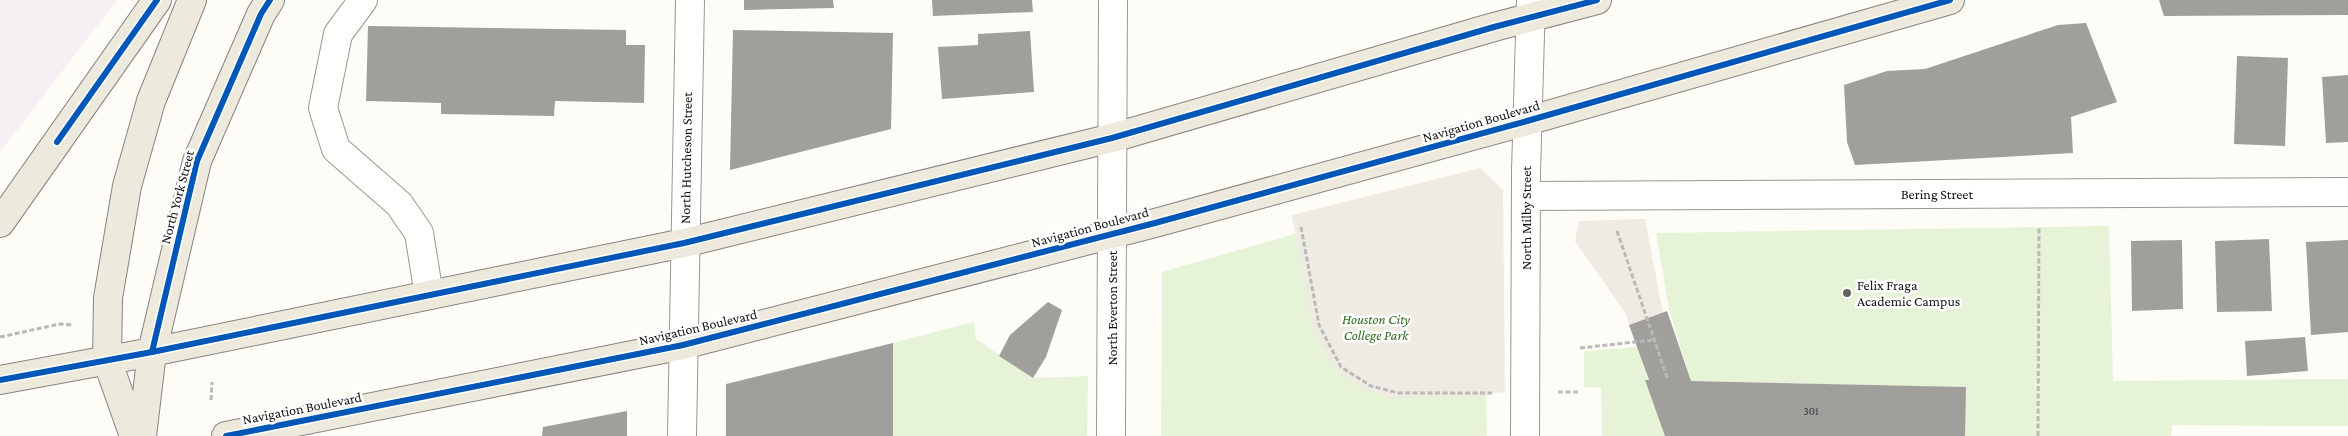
<svg xmlns="http://www.w3.org/2000/svg" width="2348" height="436" viewBox="0 0 2348 436" font-family="'Crimson Pro',serif">
  <style>
    .industrial { fill: #f5f0f3 }
    .green { fill: #e7f3d7 }
    .plaza { fill: #edebe2 }
    .building { fill: #a19f9c }
    .lines { fill: none; stroke-linecap: round; stroke-linejoin: round }
    .minor-casing { stroke: #979795; stroke-width: 30 }
    .major-casing { stroke: #858482; stroke-width: 30 }
    .path { stroke: #b9b9b8; stroke-width: 3; stroke-dasharray: 5 2.5; stroke-linecap: butt }
    .minor { stroke: #fffffe; stroke-width: 28 }
    .major { stroke: #ede9dc; stroke-width: 28 }
    .cycleway-casing { stroke: #fff; stroke-width: 9 }
    .cycleway { stroke: #0057b8; stroke-width: 6 }
    .poi-dot { fill: #646362; stroke: #fff; stroke-width: 2 }
    .labels { text-anchor: middle; dominant-baseline: central; stroke-width: 5; stroke-linejoin: round; paint-order: stroke }
    .number-label { font-size: 11px; fill: #353434 }
    .street-label { font-size: 14px; fill: #111; stroke: #fff }
    .poi-label { font-size: 14px; fill: #111; stroke: #fff; text-anchor: start }
    .park-label { font-size: 14px; font-style: italic; fill: #2f6b1f; stroke: #fff }
  </style>
  <rect width="100%" height="100%" fill="#fdfcf7"/>
  <!-- industrial -->
  <path class="industrial" d="M0,0H117L0,152Z"/>
  <!-- green -->
  <g class="green">
    <path d="M1482,191L1487,436H1161L1162,272L1295,234Z"/>
    <path d="M2109,226L2113,381L2348,379V426L2172,425L2171,436H1965V387L1691,381L1669,309L1656,233Z"/>
    <path d="M974,322L976,339L1033,378L1088,376L1087,436H893V343Z"/>
    <path d="M1637,347L1666,436H1602L1601,387H1584V351Z"/>
  </g>
  <!-- plaza -->
  <g class="plaza">
    <path d="M1480,168L1503,190L1505,392L1492,393L1487,396L1391,398L1364,390L1352,383L1337,372L1328,359L1312,328L1292,215Z"/>
    <path d="M1645,219L1663,313L1629,325L1626,314L1575,241L1579,221Z"/>
  </g>
  <!-- building -->
  <g class="building">
    <path d="M744,0H833L834,8L744,10Z"/>
    <path d="M932,0H1032L1033,12L933,16Z"/>
    <path d="M2159,0H2348V15L2164,16Z"/>
    <path d="M2086,23L2117,102L2071,117L2073,153L1855,165L1847,142L1844,85L1887,71L1925,69L2058,25Z"/>
    <path d="M368,26L626,30V45H645L644,103L555,101L554,116L441,114V103L366,101Z"/>
    <path d="M733,30L893,33L891,129L730,170Z"/>
    <path d="M1030,31L1034,92L942,99L938,47L978,45V34Z"/>
    <path d="M2237,56L2288,58L2285,146L2234,144Z"/>
    <path d="M2348,75V142L2326,143L2322,77Z"/>
    <path d="M2269,239L2272,311L2217,312L2215,241Z"/>
    <path d="M2182,240L2183,309L2132,311L2131,241Z"/>
    <path d="M2348,240V332L2311,335L2306,242Z"/>
    <path d="M1048,302L1062,310L1046,357L1033,378L999,356L1010,335Z"/>
    <path d="M1667,311L1691,381L1966,387L1965,436H1665L1645,380H1649L1629,325Z"/>
    <path d="M2305,337L2308,371L2247,376L2245,341Z"/>
    <path d="M893,343V436H726V384Z"/>
    <path d="M627,411V436H542L543,427Z"/>
  </g>
  <g class="lines">
    <defs>
      <g id="minor">
        <path d="M363,0L338,34L323,108L336,149L399,204L419,233L429,295"/>
        <path d="M1526,196L2348,192"/>
        <path d="M682,436L690,0"/>
        <path d="M1111,436L1113,0"/>
        <path d="M1525,436L1526,172L1531,0"/>
      </g>
      <g id="major">
        <path d="M0,223L157,0"/>
        <path d="M0,380L152,352L684,243L1112,138L1494,27L1597,0"/>
        <path d="M134,436L107,360L108,298L127,186L151,101L192,0"/>
        <path d="M142,436L152,352L197,161L261,14L270,0"/>
        <path d="M226,436L683,345L1155,223L1527,121L1950,0"/>
      </g>
    </defs>
    <!-- minor casing -->
    <use href="#minor" class="minor-casing"/>
    <!-- major casing -->
    <use href="#major" class="major-casing"/>
    <!-- path -->
    <g class="path">
      <path d="M1301,227L1319,325L1341,367L1371,386L1399,393H1492"/>
      <path d="M1617,231L1668,380"/>
      <path d="M0,337L60,324L73,325"/>
      <path d="M1580,348L1653,340"/>
      <path d="M1558,392H1580"/>
      <path d="M211,400L212,382"/>
      <path d="M2038,436L2039,227"/>
    </g>
    <!-- minor -->
    <use href="#minor" class="minor"/>
    <!-- major -->
    <use href="#major" class="major"/>
    <defs>
      <g id="cycleway">
        <path d="M57,142L157,0"/>
        <path d="M152,352L197,161L261,14L270,0"/>
        <path d="M0,380L152,352L684,243L1112,138L1494,27L1597,0"/>
        <path d="M226,436L683,345L1155,223L1527,121L1950,0"/>
      </g>
    </defs>
    <!-- cycleway casing -->
    <use href="#cycleway" class="cycleway-casing"/>
    <!-- cycleway -->
    <use href="#cycleway" class="cycleway"/>
  </g>
  <!-- markers -->
  <circle class="poi-dot" cx="1847" cy="293" r="5"/>
  <g class="labels">
    <!-- number labels -->
    <g class="number-label">
      <text x="1811" y="411">301</text>
    </g>
    <!-- street labels -->
    <g class="street-label">
      <text transform="translate(1481 121) rotate(-16)">Navigation Boulevard</text>
      <text transform="translate(686 158) rotate(-89)">North Hutcheson Street</text>
      <text x="1937" y="194">Bering Street</text>
      <text transform="translate(177 197) rotate(-75)">North York Street</text>
      <text transform="translate(1526 218) rotate(-90)">North Milby Street</text>
      <text transform="translate(1090 227) rotate(-15)">Navigation Boulevard</text>
      <text transform="translate(1112 308) rotate(-90)">North Everton Street</text>
      <text transform="translate(698 327) rotate(-13)">Navigation Boulevard</text>
      <text transform="translate(302 408) rotate(-11)">Navigation Boulevard</text>
    </g>
    <!-- poi labels -->
    <g class="poi-label">
      <text x="1857" y="285">Felix Fraga<tspan x="1857" dy="16">Academic Campus</tspan></text>
    </g>
    <!-- park labels -->
    <g class="park-label">
      <text x="1376" y="319">Houston City<tspan x="1376" dy="16">College Park</tspan></text>
    </g>
  </g>
</svg>
